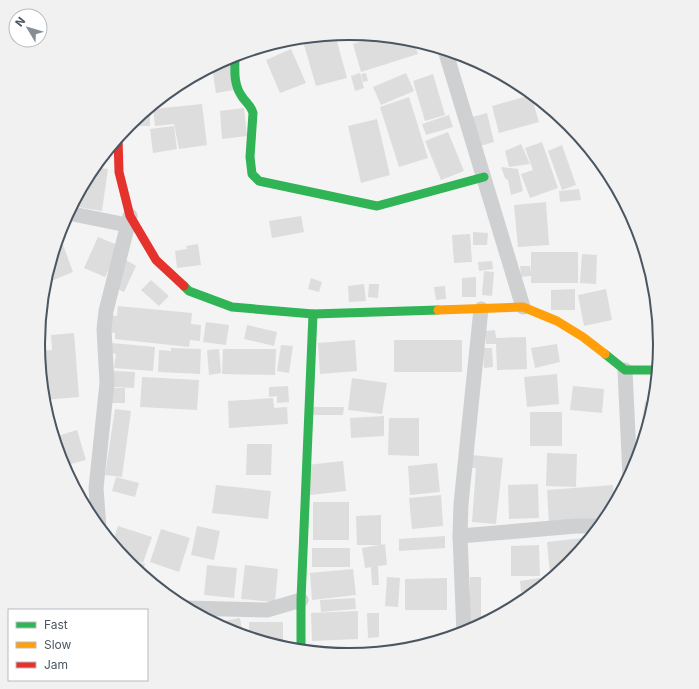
<svg xmlns="http://www.w3.org/2000/svg" width="699" height="689" viewBox="0 0 699 689" font-family="Inter,sans-serif">
  <style>
    .building { fill: #ddddde }
    .lines { fill: none; stroke-linecap: round; stroke-linejoin: round }
    .street { stroke: #ced0d2; stroke-width: 15 }
    .fast { stroke: #30b455; stroke-width: 9 }
    .slow { stroke: #ff9f0a; stroke-width: 9 }
    .jam { stroke: #e5322d; stroke-width: 9 }
    .rim { fill: none; stroke: #4a5661; stroke-width: 2 }
  </style>
  <rect width="100%" height="100%" fill="#f4f4f4"/>
  <!-- building -->
  <g class="building">
    <path d="M350,33L357,34L341,38L340,34Z"/>
    <path d="M335,34L347,78L316,86L302,38Z"/>
    <path d="M379,36L413,40L418,54L361,72L353,44Z"/>
    <path d="M263,47L264,52L239,55V54Z"/>
    <path d="M291,49L306,83L280,93L266,60Z"/>
    <path d="M229,58L234,90L216,93L212,67Z"/>
    <path d="M360,73L364,88L355,91L351,76Z"/>
    <path d="M366,73L368,81L363,82L361,74Z"/>
    <path d="M406,73L414,91L381,105L373,87Z"/>
    <path d="M433,74L445,115L425,121L413,81Z"/>
    <path d="M531,95L539,122L499,133L492,106Z"/>
    <path d="M409,97L428,158L399,167L380,107Z"/>
    <path d="M202,104L207,145L179,149L174,124L155,126L153,109Z"/>
    <path d="M150,108V126H134V120Z"/>
    <path d="M244,108L247,136L222,139L220,111Z"/>
    <path d="M487,113L494,142L480,146L472,117Z"/>
    <path d="M449,115L453,127L426,135L422,124Z"/>
    <path d="M377,119L390,175L361,183L348,126Z"/>
    <path d="M174,126L177,149L153,153L150,129Z"/>
    <path d="M448,132L464,171L441,180L425,141Z"/>
    <path d="M542,142L558,188L530,198L521,174L533,170L525,148Z"/>
    <path d="M521,144L530,164L509,167L505,151Z"/>
    <path d="M562,145L576,185L562,190L548,151Z"/>
    <path d="M94,167L108,169L102,211L72,206Z"/>
    <path d="M501,167L518,169L523,191L511,195L508,180L505,178Z"/>
    <path d="M579,189L581,200L560,202L559,191Z"/>
    <path d="M546,202L549,245L518,247L514,205Z"/>
    <path d="M301,216L304,232L272,238L269,221Z"/>
    <path d="M473,232L488,233L487,245H473Z"/>
    <path d="M470,234L472,262L454,263L452,235Z"/>
    <path d="M98,237L120,246L105,277L84,268Z"/>
    <path d="M61,239L73,272L44,284L57,240Z"/>
    <path d="M198,244L201,265L177,268L175,251L187,249L186,246Z"/>
    <path d="M531,252H578V283H531V276L521,277L520,266H530L531,273Z"/>
    <path d="M582,254L597,255L596,284L580,283Z"/>
    <path d="M126,260L136,266L124,292L113,287Z"/>
    <path d="M492,261L493,269L479,271L478,262Z"/>
    <path d="M484,271L494,272L492,296L482,295Z"/>
    <path d="M476,277V297H462V278Z"/>
    <path d="M311,278L322,282L319,292L308,289Z"/>
    <path d="M151,280L169,296L159,306L141,290Z"/>
    <path d="M364,284L366,301L349,302L348,286Z"/>
    <path d="M369,284H379L378,298L368,297Z"/>
    <path d="M445,286L446,299L436,300L434,287Z"/>
    <path d="M575,289V310H551V290Z"/>
    <path d="M606,289L612,320L584,326L578,295Z"/>
    <path d="M118,306L192,313L191,324L201,325L200,341L190,340L189,347L115,339V333L108,332L110,315L117,316Z"/>
    <path d="M206,322L229,325L226,345L203,342Z"/>
    <path d="M247,325L277,332L274,346L244,339Z"/>
    <path d="M495,330L496,338L526,337L527,369L497,370L496,344H486L485,331Z"/>
    <path d="M74,333L79,397L43,400L39,351L52,350L51,335Z"/>
    <path d="M355,340L357,371L320,374L318,343Z"/>
    <rect x="394" y="340" width="68" height="32"/>
    <path d="M112,343L155,347L153,371L114,368L116,354L112,353Z"/>
    <path d="M557,344L560,362L535,368L531,348Z"/>
    <path d="M281,345L293,346L289,373L277,371Z"/>
    <path d="M171,348L201,349L200,374L158,372L159,350L171,351Z"/>
    <path d="M483,348H492L493,367L484,368Z"/>
    <path d="M219,349L221,373L209,375L207,350Z"/>
    <path d="M223,349H276L275,375L222,374Z"/>
    <path d="M114,371L135,372L134,388L113,387Z"/>
    <path d="M557,374L559,404L527,407L524,377Z"/>
    <path d="M142,377L199,380L197,410L140,407Z"/>
    <path d="M352,378L387,383L382,414L348,410Z"/>
    <path d="M288,386L289,402L277,403V396L269,397V387Z"/>
    <path d="M573,386L604,389L602,413L570,410Z"/>
    <path d="M110,388H125V403H109Z"/>
    <path d="M273,398L274,408L287,407L288,424L229,428L228,401Z"/>
    <path d="M645,401L655,403L650,421L642,420Z"/>
    <path d="M310,407H344L343,415H310Z"/>
    <path d="M115,409L131,411L122,477L105,475Z"/>
    <rect x="530" y="412" width="32" height="34"/>
    <path d="M384,416V436L351,438L350,418Z"/>
    <path d="M389,418H419V456L388,455Z"/>
    <path d="M77,430L86,460L63,466L54,437Z"/>
    <path d="M247,444H272L271,475H246Z"/>
    <path d="M547,453L577,454L576,487L546,486Z"/>
    <path d="M472,455L503,458L496,524L472,522L476,468H471Z"/>
    <path d="M343,461L346,491L310,495L307,465Z"/>
    <path d="M437,463L440,492L410,495L408,466Z"/>
    <path d="M116,477L139,483L135,497L112,491Z"/>
    <path d="M538,484L539,518L509,519L508,485Z"/>
    <path d="M216,485L271,491L268,519L212,513Z"/>
    <path d="M613,485L615,506L607,519L549,523L547,490Z"/>
    <path d="M441,495L443,526L412,529L409,498Z"/>
    <rect x="313" y="502" width="36" height="38"/>
    <path d="M381,515V545H357L356,516Z"/>
    <path d="M118,526L152,537L143,563L122,556L112,544Z"/>
    <path d="M197,526L220,531L214,560L191,555Z"/>
    <path d="M161,529L190,538L179,572L150,562Z"/>
    <path d="M445,536V548L399,551V539Z"/>
    <path d="M592,537L570,565L560,573L550,574L547,542Z"/>
    <path d="M385,544L387,565L378,566L379,585H372L371,567L365,568L362,548Z"/>
    <path d="M539,545L540,576H511V546Z"/>
    <rect x="312" y="548" width="38" height="19"/>
    <path d="M128,561L145,564L142,576L129,565Z"/>
    <path d="M207,565L237,568L234,598L204,595Z"/>
    <path d="M245,565L278,569L275,602L241,599Z"/>
    <path d="M353,569L356,595L312,600L310,573Z"/>
    <path d="M387,577L400,578L398,607L385,606Z"/>
    <rect x="470" y="577" width="11" height="49"/>
    <path d="M447,578V610H405V579Z"/>
    <path d="M540,578L541,588L539,590L521,592L520,581Z"/>
    <path d="M355,598L356,609L321,612L320,600Z"/>
    <path d="M358,611V639L312,641L311,613Z"/>
    <path d="M367,613H379V637L368,638Z"/>
    <path d="M240,618L243,636L230,632L213,623Z"/>
    <path d="M249,622H283V648L249,638Z"/>
  </g>
  <g class="lines">
    <!-- street -->
    <g class="street">
      <path d="M445,50L523,307"/>
      <path d="M68,213L127,225"/>
      <path d="M625,370L630,477"/>
      <path d="M99,528L96,488L107,383L104,329L106,311L130,216"/>
      <path d="M460,536L576,526H601"/>
      <path d="M184,608L267,610L301,600"/>
      <path d="M464,634L460,536L461,504L481,309"/>
    </g>
    <!-- fast -->
    <g class="fast">
      <path d="M235,55C235,68 233,83 241,95C245,102 251,105 253,113L250,157L252,174L259,181L377,206L484,177"/>
      <path d="M184,286L189,291L232,307L313,314L438,310"/>
      <path d="M605,354L625,370H658"/>
      <path d="M301,651V600L313,314"/>
    </g>
    <!-- slow -->
    <path class="slow" d="M438,310L523,307L557,321L583,337L605,354"/>
    <!-- jam -->
    <path class="jam" d="M118,138L119,172L130,216L156,260L184,286"/>
  </g>
  <!-- crop -->
  <path d="M0 0H699V689H0ZM45 344a304 304 0 1 1 608 0a304 304 0 1 1-608 0Z" fill="#f1f1f2" fill-rule="evenodd"/>
  <path class="rim" d="M45 344a304 304 0 1 1 608 0a304 304 0 1 1-608 0Z"/>
  <!-- legend -->
  <rect x="8" y="609" width="140" height="72" fill="#ffffff" stroke="#b7bbc0"/>
  <rect x="16" y="622" width="20" height="6" fill="#30b455" stroke="#b7bbc0"/>
  <text x="44" y="629" font-size="12" fill="#4a5661">Fast</text>
  <rect x="16" y="642" width="20" height="6" fill="#ff9f0a" stroke="#b7bbc0"/>
  <text x="44" y="649" font-size="12" fill="#4a5661">Slow</text>
  <rect x="16" y="662" width="20" height="6" fill="#e5322d" stroke="#b7bbc0"/>
  <text x="44" y="669" font-size="12" fill="#4a5661">Jam</text>
  <!-- north arrow -->
  <g transform="translate(28 28) rotate(308)"><circle r="19" fill="#ffffff" stroke="#b7bbc0"/>
  <path d="M0-3L7 15L0 10L-7 15Z" fill="#868d94"/>
  <text y="-6" font-size="11" font-weight="bold" text-anchor="middle" fill="#4a5661">N</text>
  </g>
</svg>
